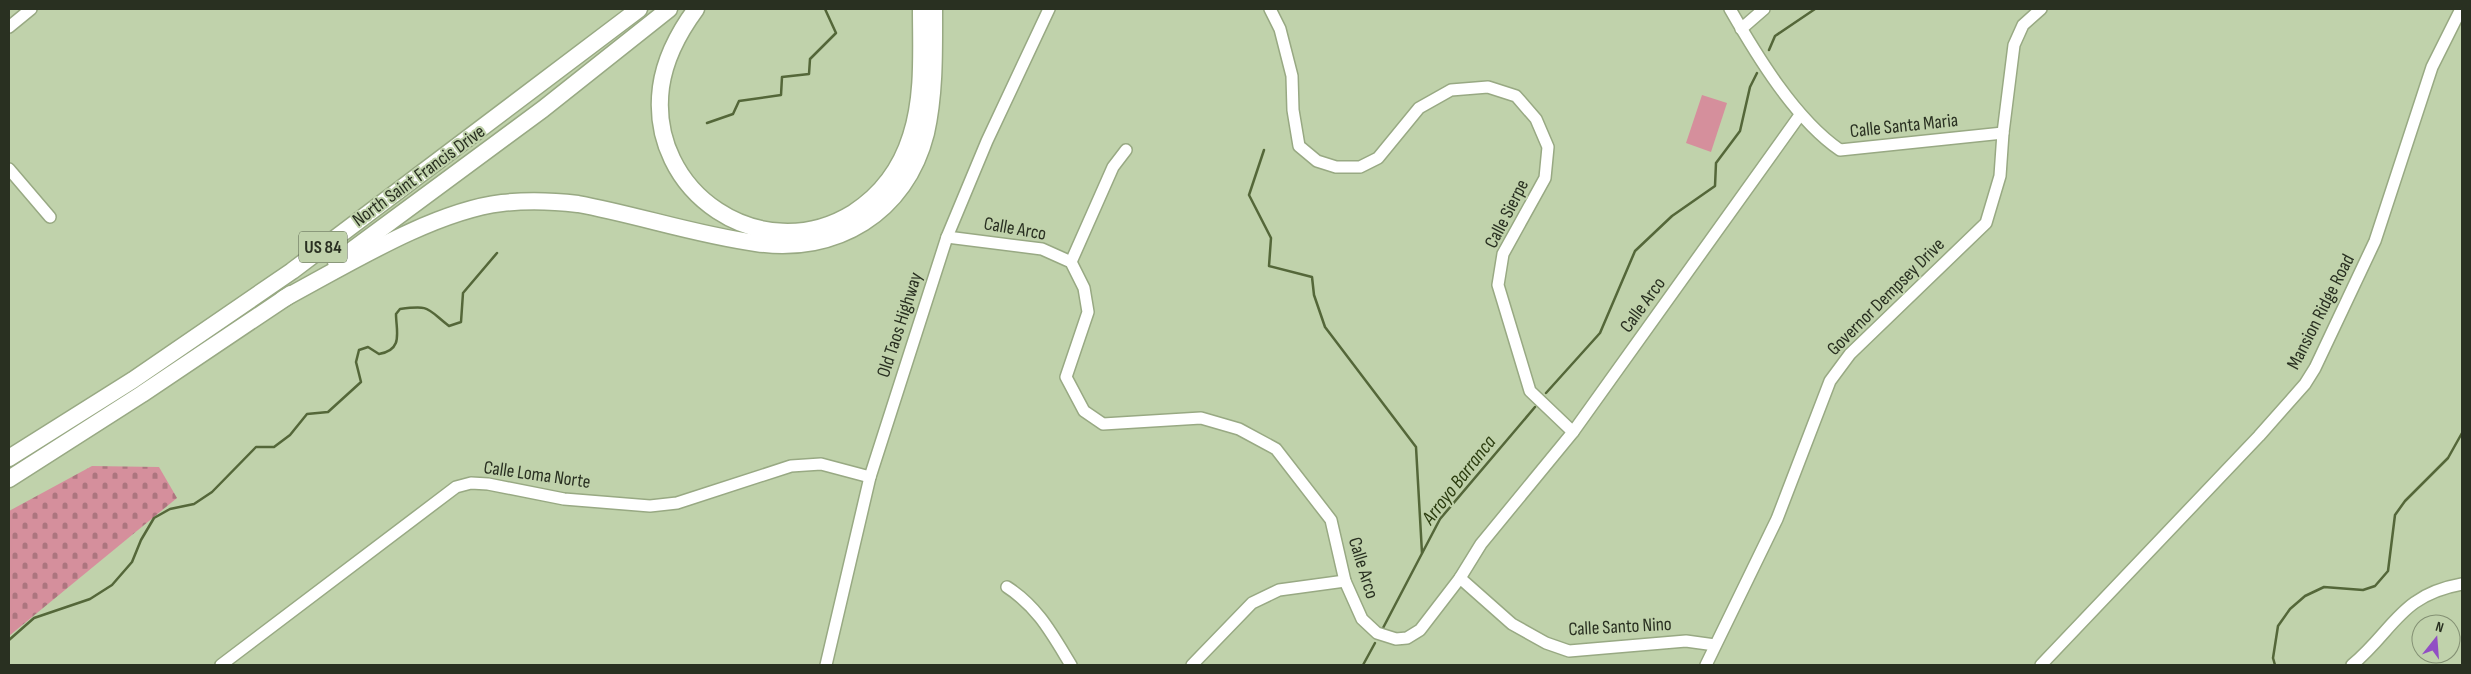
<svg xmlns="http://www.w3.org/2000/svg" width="2471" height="674" viewBox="0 0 2471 674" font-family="'Sofia Sans Condensed',sans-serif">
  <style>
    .cemetery { fill: url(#cemetery-stones) }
    .pitch { fill: #d58f9c }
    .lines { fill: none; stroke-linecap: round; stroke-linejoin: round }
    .stream { stroke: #546739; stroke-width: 2.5 }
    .minor-casing { stroke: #98a983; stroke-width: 14 }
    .highway-casing { stroke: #98a983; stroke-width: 19 }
    .minor { stroke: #fff; stroke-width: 11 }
    .highway { stroke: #fff; stroke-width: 16 }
    .labels { text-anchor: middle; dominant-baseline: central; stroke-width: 4; stroke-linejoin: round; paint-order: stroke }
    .shield { fill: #c0d2ab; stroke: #56614a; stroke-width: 1 }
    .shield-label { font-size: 18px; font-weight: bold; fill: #293021 }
    .street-label { font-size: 19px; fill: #293021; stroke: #c0d2ab }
    .water-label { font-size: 20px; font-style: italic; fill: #2c3d0f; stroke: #c0d2ab }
  </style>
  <defs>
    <pattern id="cemetery-stones" width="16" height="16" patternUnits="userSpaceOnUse" patternTransform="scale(1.25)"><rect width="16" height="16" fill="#d58f9c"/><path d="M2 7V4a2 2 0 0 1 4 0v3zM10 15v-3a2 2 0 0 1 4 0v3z" fill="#ad757f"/></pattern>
  </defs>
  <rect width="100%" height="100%" fill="#c0d2ab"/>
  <!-- cemetery -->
  <path class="cemetery" d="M92,466L159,467L177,498L9,636V511Z"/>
  <!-- pitch -->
  <path class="pitch" d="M1702,95L1727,103L1711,152L1686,143Z"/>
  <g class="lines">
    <!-- stream -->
    <g class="stream">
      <path d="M1769,50L1775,36L1815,9"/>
      <path d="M707,123L733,114L739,101L781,95L782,77L809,74L810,59L836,33L825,9"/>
      <path d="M1264,150L1249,195L1271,238L1269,266L1312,277L1314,295L1325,327L1416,447L1422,553"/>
      <path d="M1546,393L1600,333L1635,251L1672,216L1715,186L1716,163L1740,131L1750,87L1757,73"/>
      <path d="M1383,628L1440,519L1535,407"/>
      <path d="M9,640L34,618L90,599L112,585L132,562L141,540L154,518L170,509L194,504L212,492L256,447H274L290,435L307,414L328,412L361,382L356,362L359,350L368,347L379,354C404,350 396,331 396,314L400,309C431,305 426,308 449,326L461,322L463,293L497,253"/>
      <path d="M1363,665L1375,643"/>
      <path d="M2275,665L2273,658L2278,626L2290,609L2305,596L2324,587L2363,590L2375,586L2388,571L2395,515L2405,501L2448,458L2462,433"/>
    </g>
    <defs>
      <g id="minor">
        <path d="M1270,9L1280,29L1292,76L1293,110L1299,146L1317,161L1336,167H1360L1378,158L1419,108L1451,90L1488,87L1516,96L1536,119L1548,147L1545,178L1503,254L1498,285L1530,391L1573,432"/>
        <path d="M1730,9C1757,56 1795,119 1840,150L2003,133"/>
        <path d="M9,27L31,9"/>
        <path d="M1741,29L1764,9"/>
        <path d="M9,169L50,217"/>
        <path d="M947,237L1042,249L1071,262L1084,288L1088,312L1066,377L1084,411L1103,424L1201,418L1239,429L1276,449L1331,520L1345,581L1362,619L1377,633L1396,639L1407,638L1420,630L1460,578L1481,544L1573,432L1800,115"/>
        <path d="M1071,262L1113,167L1126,150"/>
        <path d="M1460,578L1512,624L1546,643L1569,651L1686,641L1715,645"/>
        <path d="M1007,587C1038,607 1052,634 1071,665"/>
        <path d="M221,665L456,487L471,483L488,484L564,499L650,506L677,503L791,466L821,464L870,477"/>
        <path d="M826,665L870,477L947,237L987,141L1049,9"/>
        <path d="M1192,665L1252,603L1279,590L1345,581"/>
        <path d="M1706,665L1777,519L1830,381L1850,354L1986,223L2000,176L2003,133L2014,45L2023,25L2041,9"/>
        <path d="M2041,665L2259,436L2305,384L2315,368L2375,241L2432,67L2461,9"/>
        <path d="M2352,665C2394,630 2400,595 2462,584"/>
      </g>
      <g id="highway">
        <path d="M696,9C679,32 665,58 661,87C647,193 762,269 853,213C881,195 901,168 911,136C924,96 921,51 921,9"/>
        <path d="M336,262L543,109L669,9"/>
        <path d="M283,299C345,266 433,211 502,203C528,200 553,201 578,204C638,215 696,235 756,243C836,255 906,213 926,133C935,93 934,50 934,9"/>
        <path d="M9,458L133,380L292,271L639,9"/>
        <path d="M9,479L142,394L291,294"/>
      </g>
    </defs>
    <!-- minor casing -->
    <use href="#minor" class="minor-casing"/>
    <!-- highway casing -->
    <use href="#highway" class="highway-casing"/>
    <!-- minor -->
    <use href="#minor" class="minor"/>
    <!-- highway -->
    <use href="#highway" class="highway"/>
  </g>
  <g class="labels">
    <!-- shield labels -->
    <rect class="shield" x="299" y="231.5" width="48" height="31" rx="4"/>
    <g class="shield-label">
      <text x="323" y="247">US 84</text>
    </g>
    <!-- street labels -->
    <g class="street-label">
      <text transform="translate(1904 126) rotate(-6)">Calle Santa Maria</text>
      <text transform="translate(419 176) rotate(-36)">North Saint Francis Drive</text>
      <text transform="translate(1507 214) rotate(-63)">Calle Sierpe</text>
      <text transform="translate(1015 229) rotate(10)">Calle Arco</text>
      <text transform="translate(1886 297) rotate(-45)">Governor Dempsey Drive</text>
      <text transform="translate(1643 305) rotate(-54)">Calle Arco</text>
      <text transform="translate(2321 312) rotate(-63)">Mansion Ridge Road</text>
      <text transform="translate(900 325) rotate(-72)">Old Taos Highway</text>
      <text transform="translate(537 475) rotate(8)">Calle Loma Norte</text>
      <text transform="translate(1363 568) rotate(73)">Calle Arco</text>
      <text transform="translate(1620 627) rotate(-3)">Calle Santo Nino</text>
    </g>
    <!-- water labels -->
    <g class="water-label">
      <text transform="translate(1459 480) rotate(-52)">Arroyo Barranca</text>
    </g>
  </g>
  <!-- border -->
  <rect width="2471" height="674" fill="none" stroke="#293021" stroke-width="20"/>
  <!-- north arrow -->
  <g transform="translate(2436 639) rotate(17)"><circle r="24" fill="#c0d2ab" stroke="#849174"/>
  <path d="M0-4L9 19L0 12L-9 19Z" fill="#914fc4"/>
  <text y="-8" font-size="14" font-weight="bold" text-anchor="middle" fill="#293021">N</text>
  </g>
</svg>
